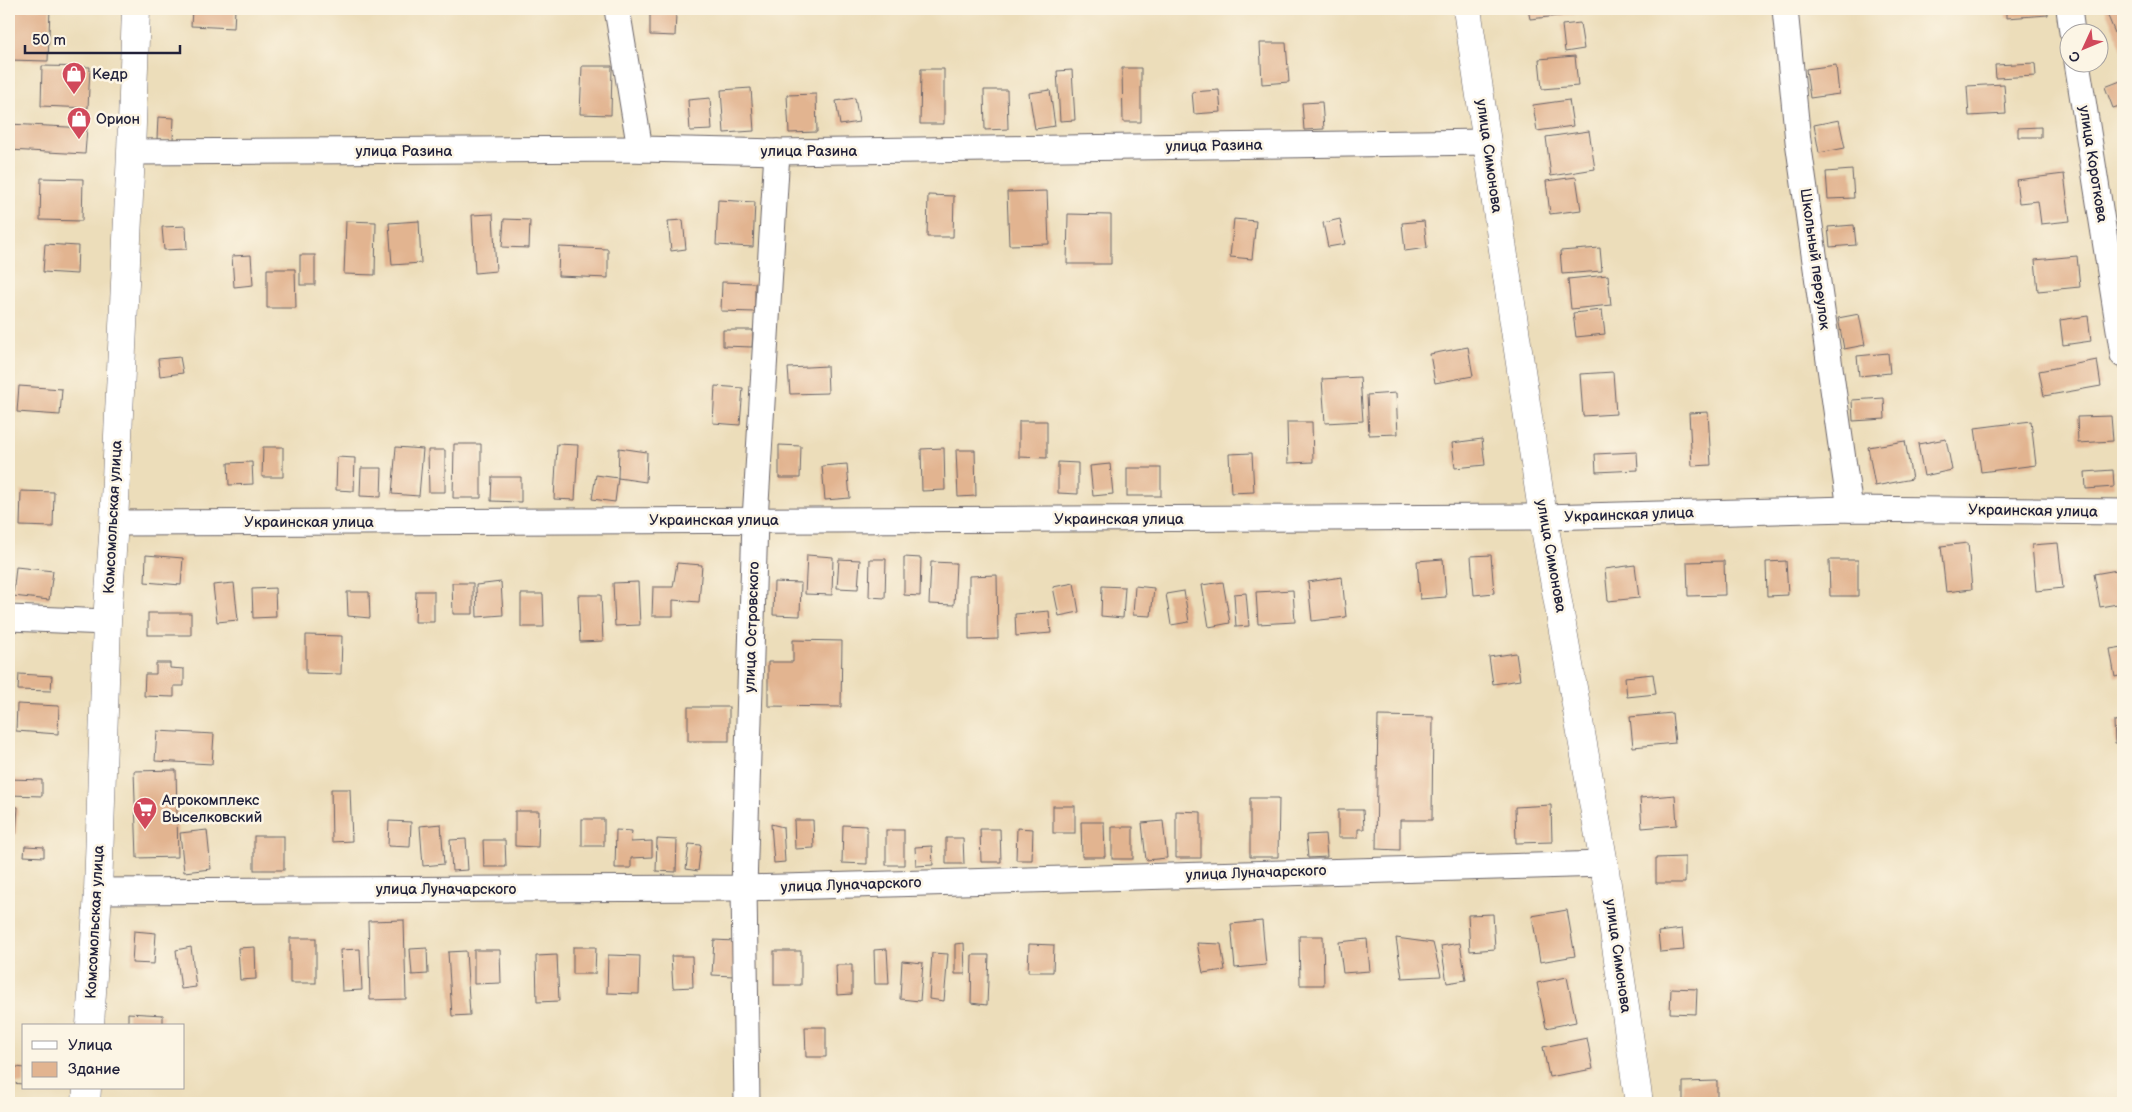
<svg xmlns="http://www.w3.org/2000/svg" width="2132" height="1112" viewBox="0 0 2132 1112" font-family="'Balsamiq Sans',sans-serif">
  <style>
    .building { fill: #e2b490 }
    .lines { fill: none; stroke-linecap: round; stroke-linejoin: round }
    .minor-casing { stroke: #696367; stroke-width: 27 }
    .tertiary-casing { stroke: #696367; stroke-width: 29 }
    .minor { stroke: #fff; stroke-width: 25 }
    .tertiary { stroke: #fff; stroke-width: 28 }
    .labels { text-anchor: middle; dominant-baseline: central; stroke-width: 5; stroke-linejoin: round; paint-order: stroke }
    .poi-label { font-size: 15px; fill: #22223b; stroke: #fcf5e5; text-anchor: start }
    .street-label { font-size: 15px; fill: #22223b; stroke: #fcf5e5 }
  </style>
  <rect width="100%" height="100%" fill="#fcf5e5"/>
  <filter id="ink" filterUnits="userSpaceOnUse"><feTurbulence type="fractalNoise" baseFrequency=".02" numOctaves="2"/><feDisplacementMap in="SourceGraphic" scale="10" xChannelSelector="R" yChannelSelector="G"/><feConvolveMatrix kernelMatrix="1 2 1 2 8 2 1 2 1" color-interpolation-filters="sRGB"/></filter>
  <filter id="wash" filterUnits="userSpaceOnUse"><feTurbulence type="fractalNoise" baseFrequency=".0096" numOctaves="4" result="noise"/><feDisplacementMap in="SourceGraphic" scale="20" xChannelSelector="R" yChannelSelector="G"/><feGaussianBlur stdDeviation="1.12" result="paint"/><feColorMatrix in="noise" values="0 0 0 0 0 0 0 0 0 0 0 0 0 0 0 0 0 1.4 0 .05"/><feComposite in="paint" operator="in"/></filter>
  <g filter="url(#wash)">
    <rect width="100%" height="100%" fill="#ecddba"/>
    <g id="blocks">
      <!-- building -->
      <g class="building">
        <path d="M9,9H50L48,61L9,60Z"/>
        <path d="M192,9H235L234,28L191,26Z"/>
        <path d="M1528,9H1586V13L1530,19Z"/>
        <path d="M2006,9H2048V15L2006,18Z"/>
        <path d="M2105,9H2123V52Z"/>
        <path d="M650,14H676L675,36L650,35Z"/>
        <path d="M1580,23L1584,49L1565,52L1562,25Z"/>
        <path d="M1260,43H1286L1289,82L1262,84Z"/>
        <path d="M1575,56L1578,86L1542,89L1539,59Z"/>
        <path d="M2035,63L2036,76L1996,78L1995,65Z"/>
        <path d="M1836,65L1839,94L1810,98L1806,69Z"/>
        <path d="M42,66L90,67L88,108L41,106Z"/>
        <path d="M582,66H612L611,115L580,114Z"/>
        <path d="M1122,68H1141V122H1123Z"/>
        <path d="M921,69H944V124H920Z"/>
        <path d="M1072,70L1075,120L1060,121L1057,71Z"/>
        <path d="M2123,80V105L2113,108L2105,87Z"/>
        <path d="M2004,84L2006,114L1969,116L1967,86Z"/>
        <path d="M751,88L754,131L724,133L721,90Z"/>
        <path d="M984,90H1007L1008,129L985,130Z"/>
        <path d="M1050,90L1055,126L1035,129L1029,93Z"/>
        <path d="M1219,90L1221,112L1194,114L1192,92Z"/>
        <path d="M816,94L817,132L789,133L787,95Z"/>
        <path d="M710,98L712,130L690,131L688,100Z"/>
        <path d="M855,98L859,122L840,125L836,101Z"/>
        <path d="M1569,100L1573,126L1537,131L1533,105Z"/>
        <path d="M1322,102L1324,129L1304,130L1302,103Z"/>
        <path d="M158,117L174,118L173,140L157,139Z"/>
        <path d="M1839,120L1845,148L1819,153L1814,125Z"/>
        <path d="M9,124L87,128L85,154L9,150Z"/>
        <path d="M2041,127V137H2018V128Z"/>
        <path d="M1589,131L1595,169L1551,176L1546,137Z"/>
        <path d="M1852,170L1854,198L1828,199L1826,172Z"/>
        <path d="M2064,174L2070,221L2041,224L2038,201L2019,203L2016,180Z"/>
        <path d="M1576,177L1581,210L1550,214L1546,181Z"/>
        <path d="M41,178L83,179L82,221L40,220Z"/>
        <path d="M1047,191L1049,244L1009,245L1007,192Z"/>
        <path d="M928,195L954,196L953,237H927Z"/>
        <path d="M718,200L755,202L753,247L716,245Z"/>
        <path d="M493,214L496,271L475,273L472,215Z"/>
        <path d="M1068,214L1111,215V264H1067Z"/>
        <path d="M504,219L530,220L529,248L502,247Z"/>
        <path d="M1234,219L1256,221L1252,259L1230,257Z"/>
        <path d="M1340,219L1345,244L1328,247L1323,223Z"/>
        <path d="M683,220L686,249L671,251L668,221Z"/>
        <path d="M346,221L376,222L375,275L344,274Z"/>
        <path d="M419,221L421,263L392,265L389,223Z"/>
        <path d="M1424,221L1427,248L1405,251L1402,223Z"/>
        <path d="M1854,225L1856,245L1830,247L1828,227Z"/>
        <path d="M186,226L187,249L164,250L162,227Z"/>
        <path d="M45,244L78,246L77,274L43,272Z"/>
        <path d="M559,247L608,249V278L558,276Z"/>
        <path d="M1600,248L1602,271L1562,274L1560,251Z"/>
        <path d="M251,255L253,285L234,287L232,256Z"/>
        <rect x="300" y="255" width="15" height="30"/>
        <path d="M2077,256L2080,287L2038,291L2035,260Z"/>
        <path d="M267,269H295L296,308H267Z"/>
        <path d="M1608,275L1611,305L1571,309L1568,279Z"/>
        <path d="M722,282L755,283V312L721,311Z"/>
        <path d="M1602,310L1605,334L1576,337L1573,313Z"/>
        <path d="M1859,314L1865,345L1844,349L1838,318Z"/>
        <path d="M2088,316L2091,341L2063,345L2060,320Z"/>
        <path d="M723,330H753L752,347L723,346Z"/>
        <path d="M1468,347L1473,376L1435,383L1430,354Z"/>
        <path d="M1888,353L1890,373L1859,376L1857,356Z"/>
        <path d="M180,357L183,373L160,376L158,359Z"/>
        <path d="M2097,360L2101,386L2044,396L2039,371Z"/>
        <path d="M827,366L828,393L790,394L788,368Z"/>
        <path d="M1613,372L1616,414L1583,416L1580,374Z"/>
        <path d="M1360,377L1363,421L1325,423L1322,379Z"/>
        <path d="M19,386L62,389L60,415L17,412Z"/>
        <path d="M715,386L743,388L740,425L713,423Z"/>
        <path d="M1396,393L1398,434L1369,435L1367,395Z"/>
        <path d="M1884,398L1885,419L1853,421L1852,400Z"/>
        <path d="M1708,412L1711,465L1692,466L1689,413Z"/>
        <path d="M2111,416L2113,441L2078,443L2077,417Z"/>
        <path d="M1019,421H1047V458L1019,457Z"/>
        <path d="M2031,421L2036,465L1981,472L1975,428Z"/>
        <path d="M1287,422H1312L1313,462L1288,463Z"/>
        <path d="M1482,439L1485,465L1455,468L1452,443Z"/>
        <path d="M1946,439L1952,470L1924,476L1918,444Z"/>
        <path d="M1905,441L1912,479L1875,486L1868,447Z"/>
        <path d="M454,444H481V498H453Z"/>
        <path d="M557,444L578,445L575,500L554,499Z"/>
        <path d="M779,445L801,446L800,478H779Z"/>
        <path d="M263,447H283V477H262Z"/>
        <path d="M396,447L423,449L419,496L392,494Z"/>
        <path d="M619,448L647,452L646,482L618,478Z"/>
        <path d="M944,448L945,490L922,491L921,449Z"/>
        <path d="M428,450H445V492H429Z"/>
        <path d="M956,450H975L976,496L958,497Z"/>
        <path d="M1637,452L1638,470L1596,472L1595,454Z"/>
        <path d="M1252,453L1254,492L1231,493L1229,454Z"/>
        <path d="M337,457L355,458L354,491L336,490Z"/>
        <path d="M252,462L253,484L229,485L228,463Z"/>
        <path d="M1058,462L1078,463V494L1058,493Z"/>
        <path d="M847,464L850,498L825,500L822,466Z"/>
        <path d="M1110,464L1113,494L1093,496L1090,466Z"/>
        <path d="M361,468H382L381,497L360,496Z"/>
        <rect x="1127" y="468" width="34" height="28"/>
        <path d="M2113,470L2114,487L2086,489L2085,472Z"/>
        <path d="M596,475L618,478L615,502L592,499Z"/>
        <path d="M492,477H521V502L491,501Z"/>
        <path d="M21,491L54,492L53,527L20,526Z"/>
        <path d="M1968,543L1972,589L1946,592L1941,546Z"/>
        <path d="M2058,543L2063,588L2036,591L2032,545Z"/>
        <path d="M146,555L183,558L181,585L145,582Z"/>
        <path d="M807,555L833,557L832,595L805,594Z"/>
        <path d="M1491,555L1494,593L1474,595L1471,556Z"/>
        <path d="M904,557L921,558L920,596L904,595Z"/>
        <path d="M839,559L860,560L858,589L837,588Z"/>
        <path d="M870,559H886L885,598L869,597Z"/>
        <path d="M1443,559L1446,597L1420,599L1417,561Z"/>
        <path d="M1829,560H1858V596H1830Z"/>
        <path d="M1724,561L1725,595L1688,596L1687,562Z"/>
        <path d="M1786,561L1788,595L1767,596L1766,562Z"/>
        <path d="M931,562L956,563L954,605L929,604Z"/>
        <path d="M677,563L702,565L699,602L673,600V616H652L653,587H673Z"/>
        <path d="M1635,565L1639,598L1608,601L1605,569Z"/>
        <path d="M16,567L53,571L49,600L13,596Z"/>
        <path d="M2123,569V603L2100,607L2094,574Z"/>
        <path d="M997,575L998,639L969,640V576Z"/>
        <path d="M1342,577L1346,617L1312,621L1308,582Z"/>
        <path d="M501,582L503,615L477,617L476,585Z"/>
        <path d="M638,582L640,625L615,626L613,583Z"/>
        <path d="M774,582L801,583L800,616L773,615Z"/>
        <path d="M1223,582L1230,623L1209,627L1202,585Z"/>
        <path d="M234,583L238,620L217,622L213,585Z"/>
        <path d="M452,583H473V614H453Z"/>
        <path d="M1074,583L1079,612L1059,616L1053,587Z"/>
        <path d="M1102,586L1125,587L1123,618L1101,616Z"/>
        <path d="M1135,586L1154,588L1151,616L1133,615Z"/>
        <path d="M275,588L276,617L253,618L252,589Z"/>
        <path d="M1293,590L1295,622L1258,624L1256,592Z"/>
        <path d="M416,591H434V622H415Z"/>
        <path d="M1184,591L1189,622L1171,625L1166,594Z"/>
        <path d="M347,592H369L370,618L348,616Z"/>
        <path d="M1246,593L1249,626L1236,627L1234,594Z"/>
        <path d="M521,594H543L544,627H521Z"/>
        <path d="M578,595H601L603,641L580,642Z"/>
        <path d="M1049,611L1051,633L1016,636L1015,614Z"/>
        <rect x="148" y="613" width="43" height="22"/>
        <path d="M306,635L342,636L341,674L306,673Z"/>
        <path d="M793,640L842,641L841,707L768,706V662H793Z"/>
        <path d="M2123,647V675L2115,677L2110,649Z"/>
        <path d="M1516,653L1520,680L1493,684L1489,657Z"/>
        <path d="M156,663H170V668L184,669V686H174V697L144,696L145,674H156Z"/>
        <path d="M19,674L52,676L51,691L18,690Z"/>
        <path d="M1653,674L1656,694L1627,697L1625,677Z"/>
        <path d="M17,704L59,706L58,734L16,731Z"/>
        <rect x="688" y="707" width="41" height="34"/>
        <path d="M1672,713L1675,743L1633,747L1630,717Z"/>
        <path d="M1378,716L1433,717L1432,820H1400V850L1376,849Z"/>
        <path d="M2123,721V743H2115L2114,722Z"/>
        <path d="M157,731L214,734L212,764L155,761Z"/>
        <path d="M176,770L178,857L137,858L134,771Z"/>
        <path d="M9,779L42,780V796L9,795Z"/>
        <path d="M331,789H350L352,841L332,842Z"/>
        <path d="M1675,795L1677,825L1642,828L1640,798Z"/>
        <path d="M1250,798H1279L1278,857H1250Z"/>
        <path d="M1551,805L1552,842L1516,843L1515,807Z"/>
        <path d="M9,806L18,807L16,834H9Z"/>
        <rect x="1053" y="806" width="22" height="27"/>
        <path d="M1338,810H1363L1364,829H1358V838H1338Z"/>
        <path d="M515,811H539L538,847L515,846Z"/>
        <path d="M1176,811L1201,812V858H1176Z"/>
        <rect x="582" y="819" width="22" height="27"/>
        <path d="M794,820H813L814,848L795,849Z"/>
        <path d="M389,821L411,822L410,847L388,846Z"/>
        <path d="M1163,821L1167,858L1146,860L1142,823Z"/>
        <path d="M1081,822H1104L1105,857H1082Z"/>
        <path d="M441,824L444,864L423,866L420,826Z"/>
        <path d="M771,824L783,827L785,862L774,863Z"/>
        <path d="M843,825L867,826V864L842,863Z"/>
        <rect x="1112" y="827" width="21" height="32"/>
        <path d="M1017,828L1033,829L1032,860H1016Z"/>
        <path d="M980,829H1000L1001,862H981Z"/>
        <path d="M207,830L211,869L184,872L180,833Z"/>
        <path d="M616,830L632,831L631,842L652,841V857L631,858V868H615Z"/>
        <rect x="886" y="830" width="18" height="35"/>
        <path d="M1325,834L1327,857L1308,858L1306,835Z"/>
        <rect x="254" y="836" width="30" height="34"/>
        <path d="M946,838H963L964,864H946Z"/>
        <path d="M466,839L468,870L452,871L450,840Z"/>
        <path d="M657,839L677,840L676,872L656,871Z"/>
        <path d="M483,840H505L506,867H484Z"/>
        <path d="M689,844L701,845L698,871L686,869Z"/>
        <path d="M25,846L44,847V857L24,856Z"/>
        <path d="M932,846L933,865L916,866L915,847Z"/>
        <path d="M1685,857V883H1656V858Z"/>
        <path d="M1567,910L1575,956L1540,962L1532,916Z"/>
        <path d="M1493,914L1495,949L1470,951L1468,915Z"/>
        <path d="M404,920L406,999L370,1000L368,921Z"/>
        <path d="M1262,921L1266,965L1235,968L1231,924Z"/>
        <path d="M1682,929L1684,950L1660,952L1658,932Z"/>
        <path d="M134,931L156,933L154,964L132,963Z"/>
        <path d="M1299,936H1323L1324,985H1300Z"/>
        <rect x="290" y="938" width="26" height="45"/>
        <path d="M1396,938L1433,943L1441,976L1402,978Z"/>
        <path d="M1367,939L1370,971L1343,973L1339,942Z"/>
        <path d="M714,940L735,941L734,976L712,975Z"/>
        <path d="M964,943L965,974H955V944Z"/>
        <path d="M1197,943L1221,944L1225,970L1203,973Z"/>
        <path d="M1460,943L1466,980L1447,983L1441,946Z"/>
        <path d="M1029,944L1054,945L1053,972H1028Z"/>
        <path d="M191,947L196,987L181,989L176,950Z"/>
        <path d="M255,947L256,979L240,980L238,948Z"/>
        <path d="M573,947H596L595,974H573Z"/>
        <path d="M427,948L428,974L412,975L410,949Z"/>
        <path d="M360,949L362,990L342,991L340,950Z"/>
        <path d="M887,949L889,984H875L874,950Z"/>
        <path d="M474,950H500L501,983L474,984Z"/>
        <path d="M466,951L470,1015L452,1016L448,952Z"/>
        <rect x="774" y="951" width="27" height="34"/>
        <path d="M932,953L948,954L944,1001L929,999Z"/>
        <path d="M557,955L559,1001L537,1002L536,956Z"/>
        <path d="M608,955L640,956L639,994L607,993Z"/>
        <path d="M972,955H989L987,1005L971,1003Z"/>
        <path d="M671,956H692L693,987L673,988Z"/>
        <path d="M902,961L923,963L920,1001L900,999Z"/>
        <path d="M836,965H852V994L837,995Z"/>
        <path d="M1567,977L1576,1022L1546,1028L1537,983Z"/>
        <path d="M1671,988L1697,989L1696,1014L1670,1013Z"/>
        <path d="M128,1013L163,1015V1026H128Z"/>
        <path d="M805,1027H826V1057H806Z"/>
        <path d="M1587,1038L1593,1069L1549,1077L1543,1047Z"/>
        <path d="M10,1066L24,1068V1084L9,1083Z"/>
        <path d="M1717,1081V1103H1683V1082Z"/>
      </g>
    </g>
  </g>
  <g filter="url(#ink)">
    <use href="#blocks" fill-opacity="0" stroke="#696367" stroke-width="1"/>
    <g class="lines">
      <defs>
        <g id="minor">
          <path d="M617,9L640,149"/>
          <path d="M1785,9L1798,141L1850,509"/>
          <path d="M2069,9L2072,32"/>
          <path d="M2077,62L2123,355"/>
          <path d="M131,152L640,149L777,152L1486,142"/>
          <path d="M114,523L1543,517L1850,509L2123,512"/>
          <path d="M9,618L107,622"/>
          <path d="M98,891L744,888L1604,864"/>
          <path d="M747,1103L744,888L755,520L777,152"/>
        </g>
        <g id="tertiary">
          <path d="M1467,9L1543,517L1604,864L1639,1103"/>
          <path d="M90,1026L98,891L107,622L114,523L131,152L136,9"/>
          <path d="M86,1103L87,1088"/>
        </g>
      </defs>
      <!-- minor casing -->
      <use href="#minor" class="minor-casing"/>
      <!-- tertiary casing -->
      <use href="#tertiary" class="tertiary-casing"/>
      <!-- minor -->
      <use href="#minor" class="minor"/>
      <!-- tertiary -->
      <use href="#tertiary" class="tertiary"/>
    </g>
  </g>
  <!-- icons -->
  <defs>
    <symbol id="shop-pin" viewBox="-11 -11 22 30"><path d="M0 17L-7.5 6A9.5 9.5 0 1 1 7.5 6Z" fill="#d1495b" stroke="#fcf5e5"/><path d="M-5-2.5h2.3a2.7 3.5 0 0 1 5.4 0H5L5.5 6h-11ZM-1.5-2.5h3a1.5 2.3 0 0 0-3 0Z" fill="#fff"/></symbol>
    <symbol id="supermarket-pin" viewBox="-11 -11 22 30"><path d="M0 17L-7.5 6A9.5 9.5 0 1 1 7.5 6Z" fill="#d1495b" stroke="#fcf5e5"/><path d="M-6-5.5h2.5l.6 2H6L4.5 2H-2.5L-4.4-4H-6ZM-1.5 3.2a1.3 1.3 0 1 0 .1 0ZM3 3.2a1.3 1.3 0 1 0 .1 0Z" fill="#fff"/></symbol>
  </defs>
  <g fill-rule="evenodd">
    <use href="#shop-pin" x="60" y="60" width="28" height="38"/>
    <use href="#shop-pin" x="65" y="105" width="28" height="38"/>
    <use href="#supermarket-pin" x="131" y="795" width="28" height="38"/>
  </g>
  <g class="labels">
    <!-- poi labels -->
    <g class="poi-label">
      <text x="92" y="74">Кедр</text>
      <text x="96" y="119">Орион</text>
      <text x="162" y="800">Агрокомплекс<tspan x="162" dy="17">Выселковский</tspan></text>
    </g>
    <!-- street labels -->
    <g class="street-label">
      <text transform="translate(1214 146) rotate(-1)">улица Разина</text>
      <text x="404" y="151">улица Разина</text>
      <text x="809" y="151">улица Разина</text>
      <text transform="translate(1489 156) rotate(82)">улица Симонова</text>
      <text transform="translate(2093 164) rotate(81)">улица Короткова</text>
      <text transform="translate(1815 259) rotate(82)">Школьный переулок</text>
      <text transform="translate(2033 511) rotate(1)">Украинская улица</text>
      <text transform="translate(1629 515) rotate(-2)">Украинская улица</text>
      <text transform="translate(113 517) rotate(-87)">Комсомольская улица</text>
      <text x="1119" y="519">Украинская улица</text>
      <text x="714" y="520">Украинская улица</text>
      <text x="309" y="522">Украинская улица</text>
      <text transform="translate(1551 556) rotate(80)">улица Симонова</text>
      <text transform="translate(752 627) rotate(-88)">улица Островского</text>
      <text transform="translate(1256 873) rotate(-2)">улица Луначарского</text>
      <text transform="translate(851 885) rotate(-2)">улица Луначарского</text>
      <text x="446" y="889">улица Луначарского</text>
      <text transform="translate(95 922) rotate(-87)">Комсомольская улица</text>
      <text transform="translate(1618 956) rotate(82)">улица Симонова</text>
    </g>
  </g>
  <!-- margin -->
  <rect width="2132" height="1112" fill="none" stroke="#fcf5e5" stroke-width="30"/>
  <!-- legend -->
  <rect x="22" y="1024" width="162" height="65" fill="#fcf5e5" stroke="#a5a1a1"/>
  <rect x="32" y="1041" width="25" height="8" fill="#ffffff" stroke="#a5a1a1"/>
  <text x="68" y="1050" font-size="15" fill="#22223b">Улица</text>
  <rect x="32" y="1062" width="25" height="15" fill="#e2b490" stroke="#a5a1a1"/>
  <text x="68" y="1074" font-size="15" fill="#22223b">Здание</text>
  <!-- north arrow -->
  <g transform="translate(2084 48) rotate(226)"><circle r="24" fill="#fcf5e5" stroke="#a5a1a1"/>
  <path d="M0-4L9 19L0 12L-9 19Z" fill="#d1495b"/>
  <text y="-8" font-size="14" font-weight="bold" text-anchor="middle" fill="#22223b">С</text>
  </g>
  <!-- scale -->
  <path d="M25 45v8h155v-8" fill="none" stroke="#22223b" stroke-width="2.5"/>
  <text x="32" y="45" font-size="15" fill="#22223b" stroke="#fcf5e5" stroke-width="4" paint-order="stroke">50 m</text>
</svg>
